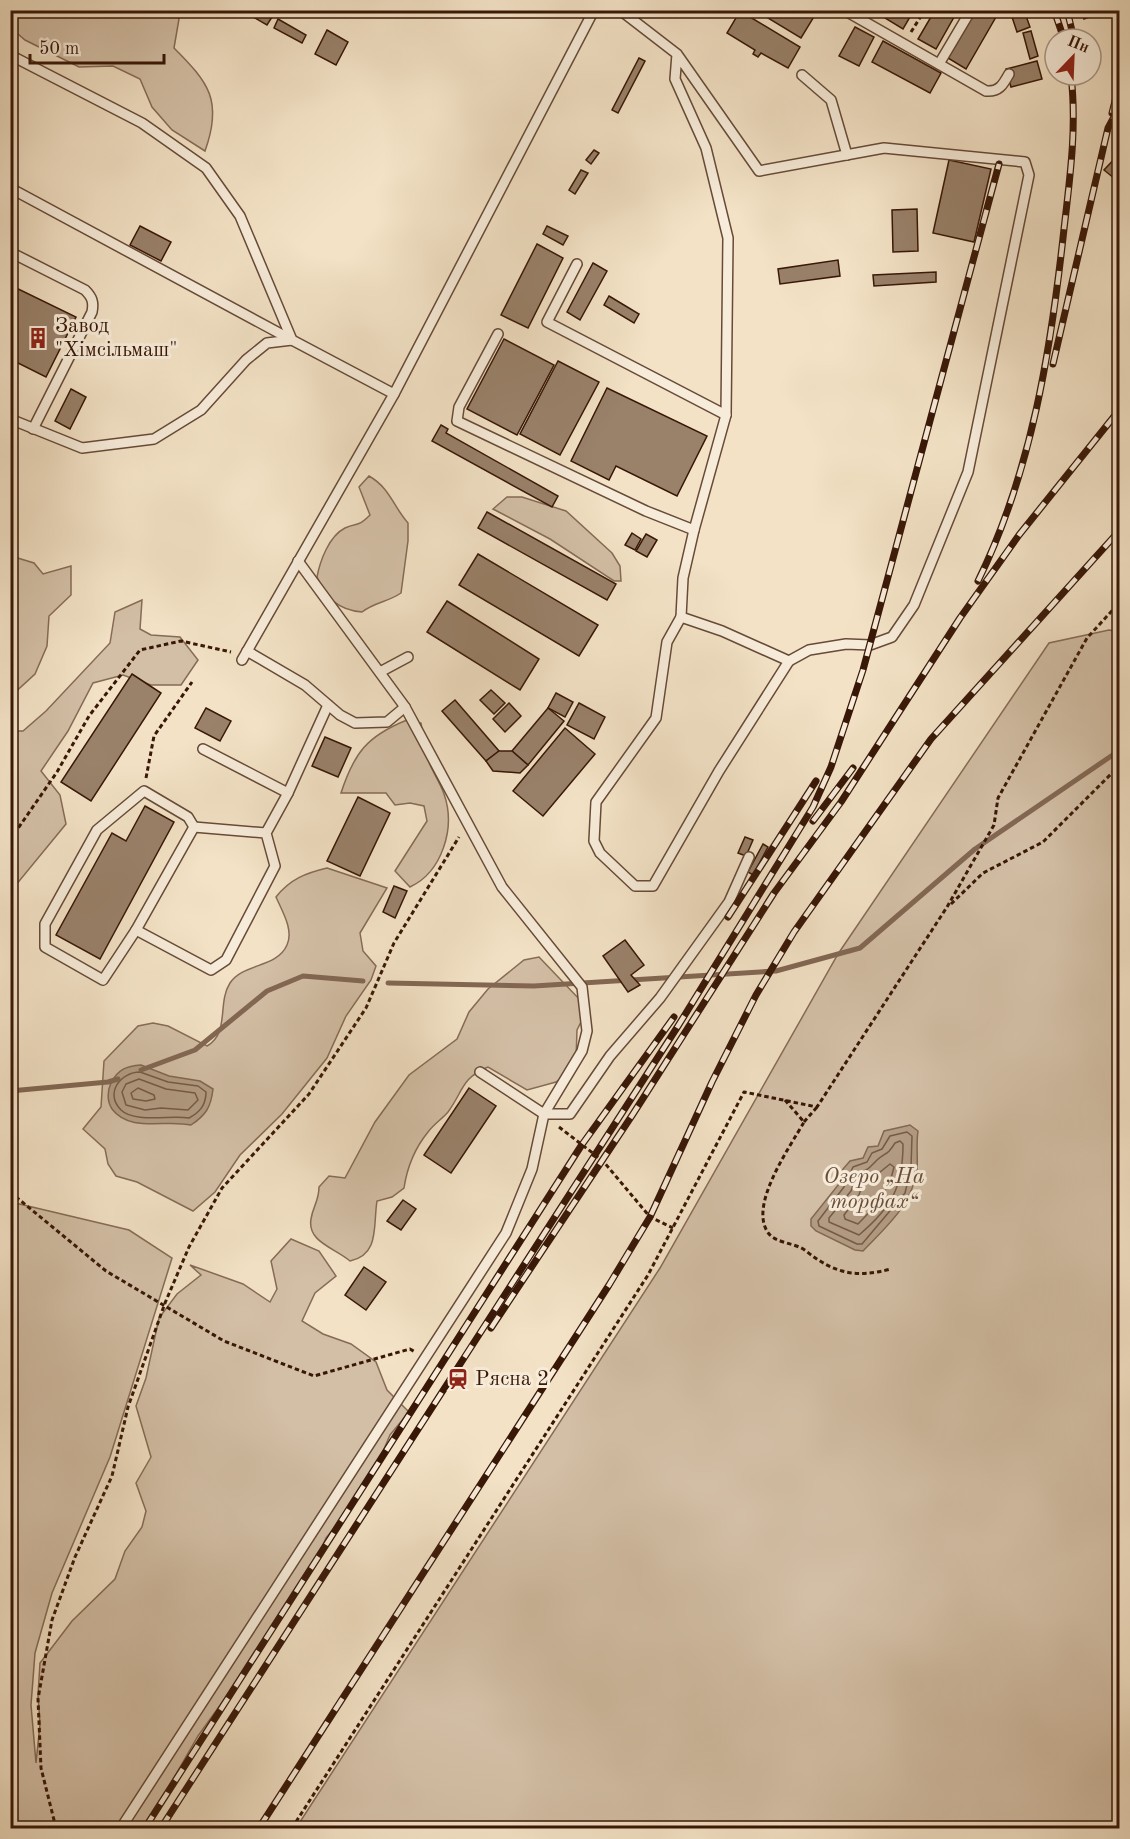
<svg xmlns="http://www.w3.org/2000/svg" width="1130" height="1839" viewBox="0 0 1130 1839" font-family="'Old Standard TT',serif">
  <style>
    .green { fill: #d3bfa6; stroke: #866b56; stroke-width: 1.5 }
    .water { fill: #b39d85; stroke: #826753; stroke-width: 1.5 }
    .lines { fill: none; stroke-linecap: round; stroke-linejoin: round }
    .shore { stroke: #765a46; stroke-width: 1.5 }
    .stream { stroke: #826753; stroke-width: 5 }
    .building { fill: #99816a; stroke: #381707; stroke-width: 1.5 }
    .service-casing { stroke: #674a37; stroke-width: 12 }
    .path { stroke: #381707; stroke-width: 3; stroke-dasharray: 4.5 3; stroke-linecap: butt }
    .service { stroke: #f7ecda; stroke-width: 9 }
    .rail-casing { stroke: #381707; stroke-width: 7 }
    .rail { stroke: #f7ecda; stroke-width: 4.5; stroke-dasharray: 14; stroke-linecap: butt }
    .labels { text-anchor: middle; dominant-baseline: central; stroke-width: 6; stroke-linejoin: round; paint-order: stroke }
    .poi-label { font-size: 21px; fill: #381707; stroke: #f7ecda; text-anchor: start }
    .water-label { font-size: 22px; font-style: italic; fill: #694d39; stroke: #f7ecda }
  </style>
  <rect width="100%" height="100%" fill="#f3e2c6"/>
  <filter id="stains"><feTurbulence type="fractalNoise" baseFrequency=".00333" numOctaves="4"/><feColorMatrix values="0 0 0 0 .2 0 0 0 0 .09 0 0 0 0 .02 0 0 0 .5 -.17"/></filter>
  <radialGradient id="worn" r=".72"><stop offset=".6" stop-color="#630" stop-opacity="0"/><stop offset="1" stop-color="#630" stop-opacity=".3"/></radialGradient>
  <!-- green -->
  <g class="green">
    <path d="M11,10L173,11L179,19L174,48C209,83 223,101 205,151L172,130L152,107L140,79L113,66L79,67L25,40L11,28Z"/>
    <path d="M369,476C390,488 393,506 408,523V541L401,593C388,602 375,602 362,612C338,610 326,598 317,577C320,561 329,536 345,528C358,522 357,528 370,515L359,487Z"/>
    <path d="M507,497H522L566,511L612,553L620,566L621,581H614L550,539L493,509Z"/>
    <path d="M11,556L34,563L43,574L71,566V595L49,616L47,646L35,674L11,696Z"/>
    <path d="M142,600L140,629L151,635L180,637L198,660L181,685H151L123,675L93,683L68,731L41,771L60,795L66,824L11,891V731H23L46,711L110,643L115,612Z"/>
    <path d="M1109,630L1119,632V1828H296L660,1268L838,954L1049,643Z"/>
    <path d="M407,720L421,723C423,738 425,755 432,769C436,777 441,785 444,794C456,828 442,872 410,887L395,871L427,821L424,806L410,803L395,805L386,793H341C354,753 367,736 407,720Z"/>
    <path d="M327,868L387,888L360,933L363,951L376,966L371,980L346,1016L327,1058L282,1114L240,1155L215,1192L193,1211L137,1182L116,1176L108,1164L105,1149L83,1129L101,1107L104,1061L138,1026L153,1023L168,1026L207,1046C230,1033 217,1003 230,983C243,963 277,968 287,945C294,930 282,911 276,897C290,879 306,873 327,868Z"/>
    <path d="M539,957L582,1002L584,1016L577,1030L576,1060L568,1073L556,1082L527,1090L488,1067C461,1078 463,1092 448,1112C442,1119 434,1124 428,1132C415,1148 407,1168 404,1188L392,1197L377,1201C373,1225 380,1255 350,1261C335,1248 307,1242 311,1219C313,1206 319,1201 319,1187L329,1176L345,1178L375,1122L409,1075L457,1039L469,1012L488,989L524,960Z"/>
    <path d="M11,1202L129,1230L172,1258L110,1457L52,1593L35,1653L31,1705L36,1763L40,1724L38,1695L40,1663L72,1621L115,1579L125,1551L142,1527L146,1511L136,1483L151,1457L136,1406L146,1378L159,1318L177,1294L201,1275L190,1265L243,1284L270,1302L277,1289L271,1261L291,1239L319,1251L336,1276L315,1293L302,1321L323,1334L351,1344L376,1362L387,1390L409,1412L390,1435L378,1463L346,1514L326,1538L314,1566L267,1640L198,1736L145,1828H11Z"/>
  </g>
  <!-- water -->
  <g class="water">
    <path d="M141,1065L169,1076L200,1081L213,1089C211,1107 206,1115 191,1125C166,1119 130,1133 112,1109C107,1101 107,1091 111,1083C118,1069 127,1066 141,1065Z"/>
    <path d="M910,1125L918,1131C916,1144 918,1157 917,1169C913,1204 886,1227 863,1251L855,1250L816,1231L811,1226V1219L839,1184L843,1169L850,1161L863,1158L868,1147L878,1146L884,1131Z"/>
  </g>
  <g class="lines">
    <!-- shore -->
    <g class="shore">
      <path d="M140,1072L168,1082L198,1086L206,1092C206,1105 200,1112 189,1118C171,1115 134,1123 121,1110C104,1093 121,1072 140,1072Z"/>
      <path d="M139,1079L166,1089L195,1093L198,1100L188,1110L161,1108L145,1110L126,1105L122,1092L126,1084Z"/>
      <path d="M138,1088L154,1095L155,1099L146,1101L133,1099L131,1093Z"/>
      <path d="M907,1132L912,1136L911,1168L905,1193L862,1244H857L819,1226L818,1221L844,1187L853,1167L867,1162L872,1153L882,1149L890,1136Z"/>
      <path d="M900,1141L903,1144C903,1187 892,1207 859,1235L829,1222V1218L851,1191L857,1174C870,1169 868,1169 877,1160C886,1152 887,1156 895,1143Z"/>
      <path d="M890,1164L894,1167C889,1191 875,1207 858,1224L845,1219L844,1215L859,1195L863,1182L874,1177Z"/>
    </g>
    <!-- stream -->
    <g class="stream">
      <path d="M388,983L534,986L776,971L860,948L975,849L1120,750"/>
      <path d="M141,1070L195,1050L267,991L303,976L363,981"/>
      <path d="M10,1091L108,1082L118,1079"/>
    </g>
  </g>
  <!-- building -->
  <g class="building">
    <path d="M241,10H259L272,17L267,25Z"/>
    <path d="M755,10H807L815,15L801,38Z"/>
    <path d="M889,10H914L903,29L885,18Z"/>
    <path d="M935,10H958L936,49L918,39Z"/>
    <path d="M975,10H1000L966,69L948,58Z"/>
    <path d="M1081,10H1100L1101,13L1084,19Z"/>
    <path d="M740,11L800,47L788,68L761,53L758,57L753,54L755,50L727,33Z"/>
    <path d="M1025,13L1030,27L1017,32L1012,17Z"/>
    <path d="M278,19L306,35L302,43L274,28Z"/>
    <path d="M855,27L874,37L859,66L839,56Z"/>
    <path d="M327,30L348,42L336,65L315,54Z"/>
    <path d="M1031,31L1038,56L1030,59L1023,33Z"/>
    <path d="M883,41L941,73L930,93L872,62Z"/>
    <path d="M639,58L645,61L618,113L612,110Z"/>
    <path d="M1037,61L1042,79L1011,87L1006,69Z"/>
    <path d="M594,150L599,153L591,164L586,160Z"/>
    <path d="M1120,153V183L1104,170Z"/>
    <path d="M949,160L991,169L974,242L933,233Z"/>
    <path d="M581,170L588,173L575,194L569,190Z"/>
    <path d="M917,209L918,251L893,252L892,210Z"/>
    <path d="M140,226L171,242L161,261L130,245Z"/>
    <path d="M547,226L568,236L563,245L543,234Z"/>
    <path d="M537,244L563,258L528,328L501,315Z"/>
    <path d="M838,260L840,276L780,284L778,269Z"/>
    <path d="M593,263L607,271L580,320L567,312Z"/>
    <path d="M936,272V282L874,286L873,275Z"/>
    <path d="M10,285L76,317L46,377L10,359Z"/>
    <path d="M609,296L639,314L634,323L604,305Z"/>
    <path d="M504,339L554,365L517,435L467,409Z"/>
    <path d="M558,361L599,382L560,455L520,434Z"/>
    <path d="M607,388L707,436L677,496L616,466L609,480L571,461Z"/>
    <path d="M71,389L86,397L70,429L55,421Z"/>
    <path d="M441,425L448,429L446,433L558,496L552,507L432,441Z"/>
    <path d="M487,512L616,584L607,600L478,528Z"/>
    <path d="M632,533L641,539L635,550L625,545Z"/>
    <path d="M646,534L657,540L647,557L636,551Z"/>
    <path d="M478,554L598,625L579,656L459,585Z"/>
    <path d="M447,601L539,659L520,690L427,632Z"/>
    <path d="M132,674L161,693L91,801L61,782Z"/>
    <path d="M491,690L505,703L494,714L480,700Z"/>
    <path d="M556,693L573,702L565,717L548,708Z"/>
    <path d="M455,700L499,751L486,761L442,711Z"/>
    <path d="M509,703L521,716L505,732L493,719Z"/>
    <path d="M579,703L605,717L594,739L567,725Z"/>
    <path d="M206,708L231,721L220,741L195,728Z"/>
    <path d="M548,708L564,721L528,765L512,751Z"/>
    <path d="M565,728L595,754L543,816L513,791Z"/>
    <path d="M325,737L351,748L338,777L312,766Z"/>
    <path d="M499,751H512L528,765L520,773L493,771L486,761Z"/>
    <path d="M358,797L390,813L360,876L327,861Z"/>
    <path d="M145,806L174,822L100,959L56,935L112,833L126,841Z"/>
    <path d="M745,837L753,840L746,856L738,853Z"/>
    <path d="M763,844L768,847L753,875L748,872Z"/>
    <path d="M394,886L407,891L395,918L383,912Z"/>
    <path d="M625,940L644,965L631,975L640,985L628,992L603,956Z"/>
    <path d="M469,1088L496,1106L451,1173L424,1155Z"/>
    <path d="M403,1200L416,1209L401,1230L387,1221Z"/>
    <path d="M364,1267L386,1282L366,1310L345,1295Z"/>
  </g>
  <g class="lines">
    <defs>
      <g id="service">
        <path d="M620,10L677,54L759,171L884,148L1025,162L1029,175L968,472L914,605L892,637L870,645L846,644L809,650L789,661L722,631L681,617L683,578L694,530L726,415L728,238L706,148L675,79L677,54"/>
        <path d="M844,10L986,91C999,92 1003,85 1009,74"/>
        <path d="M10,55L142,123L206,168L240,216L292,340L394,394L594,10"/>
        <path d="M939,64L971,10"/>
        <path d="M802,75L831,100L847,155"/>
        <path d="M10,188L292,340"/>
        <path d="M10,252L85,290C92,297 94,302 92,312L33,429"/>
        <path d="M577,264L547,322L726,415"/>
        <path d="M498,334L459,407L457,421L646,511L694,530"/>
        <path d="M10,419L82,448L154,439L201,410L246,360L267,343L292,340"/>
        <path d="M298,561L405,707L502,887L582,987L587,1031L582,1051L544,1114L480,1072"/>
        <path d="M681,617L667,642L656,718L596,802L594,841L600,853L635,886H653L719,771L789,661"/>
        <path d="M247,651L305,685L340,715L355,723L387,722L405,707"/>
        <path d="M242,660L394,394"/>
        <path d="M380,672L408,657"/>
        <path d="M203,749L288,793L328,705"/>
        <path d="M266,833L194,827L136,930L211,970L226,960L275,866L266,833L288,793"/>
        <path d="M136,930L103,980L45,947V924L97,830L144,791L188,817L194,827"/>
        <path d="M121,1828L506,1233L532,1169L544,1114H570L610,1056L660,998L729,902L749,857"/>
      </g>
    </defs>
    <!-- service casing -->
    <use href="#service" class="service-casing"/>
    <!-- path -->
    <g class="path">
      <path d="M911,32L923,13"/>
      <path d="M146,778L154,736L192,682"/>
      <path d="M10,840L57,772L89,716L140,650L181,641L231,652"/>
      <path d="M951,904L983,873L1043,842L1120,765"/>
      <path d="M785,1100L804,1122C790,1147 750,1203 767,1231C774,1244 795,1242 806,1251C835,1274 856,1278 891,1269"/>
      <path d="M804,1122L817,1107"/>
      <path d="M559,1127L603,1161L650,1217L673,1228"/>
      <path d="M10,1192L106,1271L224,1341L314,1376L410,1349L415,1352"/>
      <path d="M56,1828L41,1768L38,1699L52,1620L75,1557L112,1476L128,1407L165,1303L189,1247L222,1188L309,1094L366,1008L394,943L459,837"/>
      <path d="M292,1828L648,1275L744,1092L817,1107L947,907L994,825L998,798L1087,638L1120,602"/>
    </g>
    <!-- service -->
    <use href="#service" class="service"/>
    <defs>
      <g id="rail">
        <path d="M1054,10L1064,39"/>
        <path d="M1067,10L1074,39"/>
        <path d="M1112,113L1120,81"/>
        <path d="M1053,364L1108,128L1120,106"/>
        <path d="M978,581C1032,471 1051,349 1064,229C1070,177 1077,127 1071,75"/>
        <path d="M813,821L853,768"/>
        <path d="M728,917L816,781"/>
        <path d="M491,1328L633,1114L774,893L841,802L960,618L1019,535L1120,409"/>
        <path d="M145,1828L581,1146L674,1017"/>
        <path d="M161,1828L678,1026L813,807L831,767L863,670L999,164"/>
        <path d="M259,1828L609,1285L650,1217L712,1082L756,995L794,932L931,739L1120,530"/>
      </g>
    </defs>
    <!-- rail casing -->
    <use href="#rail" class="rail-casing"/>
    <!-- rail -->
    <use href="#rail" class="rail"/>
  </g>
  <!-- icons -->
  <defs>
    <symbol id="building-bare" viewBox="-9 -9 18 18"><path d="M-4-6H4V6H1V3H-1V6H-4ZM-2.5-4.3h1.7v1.8h-1.7ZM.8-4.3h1.7v1.8H.8ZM-2.5-1h1.7V.8h-1.7ZM.8-1h1.7V.8H.8Z" fill="#8f2418" stroke="#f7ecda" stroke-width="2.5" paint-order="stroke"/></symbol>
    <symbol id="station-bare" viewBox="-9 -9 18 18"><path d="M-3-6H3Q5-6 5-4V2Q5 4 3 4L4.5 6H3L1.5 4h-3L-3 6H-4.5L-3 4Q-5 4-5 2V-4Q-5-6-3-6ZM-3.5-4v3h7v-3ZM-3.5 1v1.5H-2V1ZM2 1v1.5H3.5V1Z" fill="#8f2418" stroke="#f7ecda" stroke-width="2.5" paint-order="stroke"/></symbol>
  </defs>
  <g fill-rule="evenodd">
    <use href="#building-bare" x="23" y="323" width="30" height="30"/>
    <use href="#station-bare" x="443" y="1364" width="30" height="30"/>
  </g>
  <g class="labels">
    <!-- poi labels -->
    <g class="poi-label">
      <text x="55" y="326">Завод<tspan x="55" dy="24">"Хімсільмаш"</tspan></text>
      <text x="475" y="1379">Рясна 2</text>
    </g>
    <!-- water labels -->
    <g class="water-label">
      <text x="874" y="1177">Озеро „На<tspan x="874" dy="25">торфах“</tspan></text>
    </g>
  </g>
  <!-- margin -->
  <rect width="1130" height="1839" fill="none" stroke="#f3e2c6" stroke-width="36"/>
  <rect x="12" y="12" width="1106" height="1815" fill="none" stroke="#381707" stroke-width="3"/>
  <rect x="18" y="18" width="1094" height="1803" fill="none" stroke="#381707" stroke-width="1.5"/>
  <!-- north arrow -->
  <g transform="translate(1073 57) rotate(23)"><circle r="28" fill="#f7ecda" stroke="#ab9786" stroke-width="1.5"/>
  <path d="M0-4.5L10 22L0 15L-10 22Z" fill="#8f2418"/>
  <text y="-9" font-size="16" font-weight="bold" text-anchor="middle" fill="#381707">Пн</text>
  </g>
  <!-- scale -->
  <path d="M30 54v9h134v-9" fill="none" stroke="#381707" stroke-width="3"/>
  <text x="39" y="54" font-size="18" fill="#381707" stroke="#f7ecda" stroke-width="4.5" paint-order="stroke">50 m</text>
  <rect width="100%" height="100%" filter="url(#stains)"/>
  <rect width="100%" height="100%" fill="url(#worn)"/>
</svg>
